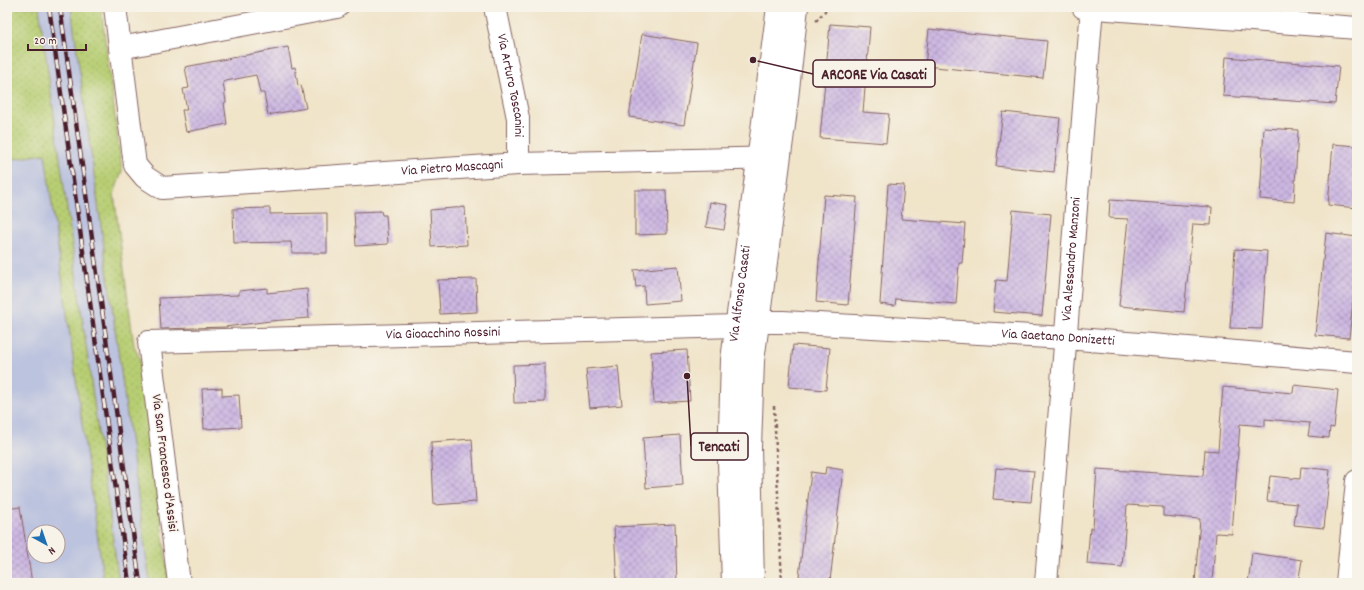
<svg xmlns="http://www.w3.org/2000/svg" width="1364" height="590" viewBox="0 0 1364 590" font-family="Dekko,sans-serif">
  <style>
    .industrial { fill: #bcc3de; fill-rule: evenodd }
    .grass { fill: url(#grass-dots); stroke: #80764f }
    .building { fill: url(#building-cross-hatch) }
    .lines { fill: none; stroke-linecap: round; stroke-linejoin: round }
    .minor-casing { stroke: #846462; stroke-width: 24 }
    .major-casing { stroke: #846462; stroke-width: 24 }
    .path { stroke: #846462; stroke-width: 2.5; stroke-dasharray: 3 3; stroke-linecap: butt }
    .minor { stroke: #fff; stroke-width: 22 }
    .major { stroke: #fff; stroke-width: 22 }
    .rail-casing { stroke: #4a1f2b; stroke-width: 4.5 }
    .rail { stroke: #f7f3e8; stroke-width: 3; stroke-dasharray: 9; stroke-linecap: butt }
    .labels { text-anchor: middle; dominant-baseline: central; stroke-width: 3; stroke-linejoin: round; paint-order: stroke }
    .street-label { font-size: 14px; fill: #4a1f2b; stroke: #f7f3e8 }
    .leader { fill: none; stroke: #4a1f2b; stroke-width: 1.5 }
    .callout-dot { fill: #4a1f2b; stroke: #f7f3e8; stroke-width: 1.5 }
    .callout { fill: #f7f3e8; stroke: #4a1f2b; stroke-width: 1.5 }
    .callout-label { font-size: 15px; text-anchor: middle; font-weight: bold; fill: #4a1f2b }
  </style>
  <defs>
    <pattern id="grass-dots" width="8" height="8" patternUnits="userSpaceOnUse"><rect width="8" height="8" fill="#b7ce73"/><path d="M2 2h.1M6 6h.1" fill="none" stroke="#9fb064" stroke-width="1.8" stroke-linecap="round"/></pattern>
    <pattern id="building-cross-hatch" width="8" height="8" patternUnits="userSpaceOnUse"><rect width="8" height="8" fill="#cdb8e3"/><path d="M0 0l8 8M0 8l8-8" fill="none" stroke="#a895b8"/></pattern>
  </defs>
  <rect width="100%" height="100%" fill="#f7f3e8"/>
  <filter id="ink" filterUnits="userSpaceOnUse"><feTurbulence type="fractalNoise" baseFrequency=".025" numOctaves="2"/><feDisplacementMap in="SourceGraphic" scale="8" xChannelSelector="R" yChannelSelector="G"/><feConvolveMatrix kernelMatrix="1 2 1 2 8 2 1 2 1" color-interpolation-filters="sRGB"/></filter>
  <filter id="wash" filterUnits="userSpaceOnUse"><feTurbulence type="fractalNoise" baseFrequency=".012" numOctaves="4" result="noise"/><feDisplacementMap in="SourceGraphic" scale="16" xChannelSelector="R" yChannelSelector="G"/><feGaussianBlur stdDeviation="0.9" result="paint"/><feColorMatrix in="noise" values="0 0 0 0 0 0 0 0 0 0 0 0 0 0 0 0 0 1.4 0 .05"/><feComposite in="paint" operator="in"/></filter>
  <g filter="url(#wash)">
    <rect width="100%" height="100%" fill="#f0e4c9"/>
    <!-- industrial -->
    <g class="industrial">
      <path d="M39,7H71L150,583H119Z"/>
      <path d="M45,154L104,583H7V160ZM34,532H58V556H34Z"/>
    </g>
    <!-- grass -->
    <g class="grass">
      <path d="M7,7H39L119,583H104L45,154L7,160Z"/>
      <path d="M71,7H101L122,171L114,194L134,346L140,359L169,583H150Z"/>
    </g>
    <g id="blocks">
      <!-- building -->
      <g class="building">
        <path d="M830,24L870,27L863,112L889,114L886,143L820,138Z"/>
        <path d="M929,29L1047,41L1043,78L925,66Z"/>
        <path d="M642,34L697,43L684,125L629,117Z"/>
        <path d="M288,47L292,68L295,67L298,86L301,85L306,108L268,115L264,93H260L256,75L226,81L223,82L226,102L224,103L227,124L186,132L182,110H187L183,89L189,88L185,67Z"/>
        <path d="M1226,57L1339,66L1335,104L1223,96Z"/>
        <path d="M1003,112L1060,118L1054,172L996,166Z"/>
        <path d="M1264,128L1298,130L1294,202L1260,199Z"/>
        <path d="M1333,144L1357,146V208L1328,205Z"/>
        <path d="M888,184L904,185L901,219L965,224L962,263H959L956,304L896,299L895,306L880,304Z"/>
        <path d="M635,190H666L667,234L635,235Z"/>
        <path d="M824,195L857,197L848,305L816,302Z"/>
        <path d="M1110,200L1212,207L1211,225L1193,224L1184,312L1119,306L1128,219L1109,218Z"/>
        <path d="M710,202L728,205L724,230L706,227Z"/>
        <path d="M465,207L467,245L432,247L430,210Z"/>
        <path d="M270,208V214L327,213V253H292L291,242L234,243L233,209Z"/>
        <path d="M1013,210L1051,214L1042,316L993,312L996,280L1007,281Z"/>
        <path d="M381,211L382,215H386L388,244L356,246L354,212Z"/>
        <path d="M1326,233L1357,237V264L1349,338L1315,335Z"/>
        <path d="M1235,249L1267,251L1262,329L1230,328Z"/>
        <path d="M678,266L681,301L645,304L644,286L636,287L634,270Z"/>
        <path d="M476,279L477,312L440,314L438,280Z"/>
        <path d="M267,288V293L307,289L309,318L270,321L225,327L161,329L159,298L239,295V291Z"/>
        <path d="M793,345L830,348L826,390L789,387Z"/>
        <path d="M687,350L690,401L654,403L651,352Z"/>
        <path d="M545,364V402L514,403L513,365Z"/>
        <path d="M618,366L622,405L590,408L586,369Z"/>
        <path d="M1294,385L1338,390L1334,428L1330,427L1329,438L1308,436L1310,423L1265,419V426L1240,424L1232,534L1216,533L1212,583H1195L1200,519L1163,516V507L1127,505L1122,567L1087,564L1090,528H1093L1097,469L1203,476L1205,450L1218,451L1223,387L1293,393Z"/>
        <path d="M222,388V396L239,395L241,427L204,429L202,389Z"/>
        <path d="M680,435L683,485L646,488L643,438Z"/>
        <path d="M472,439L476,502L434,505L431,442Z"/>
        <path d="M826,467L843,470L830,581L799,577L811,472L825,474Z"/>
        <path d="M1301,467L1330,470L1324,528L1294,525L1297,504L1267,501L1270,476L1300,479Z"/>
        <path d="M996,468L1034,471L1031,502L993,499Z"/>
        <path d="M20,507L32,583H7V509Z"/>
        <path d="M675,524L677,583H617L614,527Z"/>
        <path d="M1252,553L1302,560L1298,583H1248Z"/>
      </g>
    </g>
  </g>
  <g filter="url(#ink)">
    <use href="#blocks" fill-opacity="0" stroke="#846462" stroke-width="1"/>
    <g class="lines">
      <defs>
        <g id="minor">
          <path id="s1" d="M115,7L135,165L145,177L162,188L518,164L777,158"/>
          <path id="s2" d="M495,7L518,118V164"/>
          <path d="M1083,7L1357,28"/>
          <path d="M120,48L337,7"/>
          <path id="s3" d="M179,583L149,342L737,326L758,322H783L1066,338L1357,362"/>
          <path id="s4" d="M1046,583L1092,7"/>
          <path d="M1347,583L1357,481"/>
        </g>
        <g id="major">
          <path id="s5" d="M733,583L729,462L732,360L778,7"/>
          <path d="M753,583L750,447L753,361L785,117L797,7"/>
        </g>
      </defs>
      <!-- minor casing -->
      <use href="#minor" class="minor-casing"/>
      <!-- major casing -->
      <use href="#major" class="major-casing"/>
      <!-- path -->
      <g class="path">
        <path d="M816,21L825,11L826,7"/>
        <path d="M774,406L782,583"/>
      </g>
      <!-- minor -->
      <use href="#minor" class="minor"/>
      <!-- major -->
      <use href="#major" class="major"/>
      <defs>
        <g id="rail">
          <path d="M49,7L129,583"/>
          <path d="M60,7L140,583"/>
        </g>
      </defs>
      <!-- rail casing -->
      <use href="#rail" class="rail-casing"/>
      <!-- rail -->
      <use href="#rail" class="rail"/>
    </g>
  </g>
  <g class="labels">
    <!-- street labels -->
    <g class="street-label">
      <text stroke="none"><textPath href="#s2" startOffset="80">Via Arturo Toscanini</textPath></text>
      <text stroke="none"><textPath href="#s1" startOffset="486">Via Pietro Mascagni</textPath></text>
      <text stroke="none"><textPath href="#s4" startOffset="325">Via Alessandro Manzoni</textPath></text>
      <text stroke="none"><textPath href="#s5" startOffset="290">Via Alfonso Casati</textPath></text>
      <text stroke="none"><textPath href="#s3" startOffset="537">Via Gioacchino Rossini</textPath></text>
      <text stroke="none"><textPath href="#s3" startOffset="1153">Via Gaetano Donizetti</textPath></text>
      <text transform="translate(164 463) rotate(83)">Via San Francesco d'Assisi</text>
    </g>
  </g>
  <!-- callouts -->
  <path class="leader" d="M753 60L813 74M687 376L691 446"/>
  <g class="callout-dot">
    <circle cx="753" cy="60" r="4"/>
    <circle cx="687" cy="376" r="4"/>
  </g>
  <g class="callout">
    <rect x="813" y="60" width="122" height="27" rx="4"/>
    <rect x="691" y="433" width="57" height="27" rx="4"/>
  </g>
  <g class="callout-label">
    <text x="874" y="79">ARCORE Via Casati</text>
    <text x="719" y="451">Tencati</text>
  </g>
  <!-- margin -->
  <rect width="1364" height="590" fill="none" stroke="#f7f3e8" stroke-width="24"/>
  <!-- north arrow -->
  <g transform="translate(46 544) rotate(140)"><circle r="19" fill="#f7f3e8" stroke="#b29e9c"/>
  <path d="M0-3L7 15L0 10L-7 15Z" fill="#1f6fb2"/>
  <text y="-6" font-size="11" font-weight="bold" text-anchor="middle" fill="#4a1f2b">N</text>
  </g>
  <!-- scale -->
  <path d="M28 44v6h58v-6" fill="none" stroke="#4a1f2b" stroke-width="2"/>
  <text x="34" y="44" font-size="12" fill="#4a1f2b" stroke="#f7f3e8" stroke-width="3" paint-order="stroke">20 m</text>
</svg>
